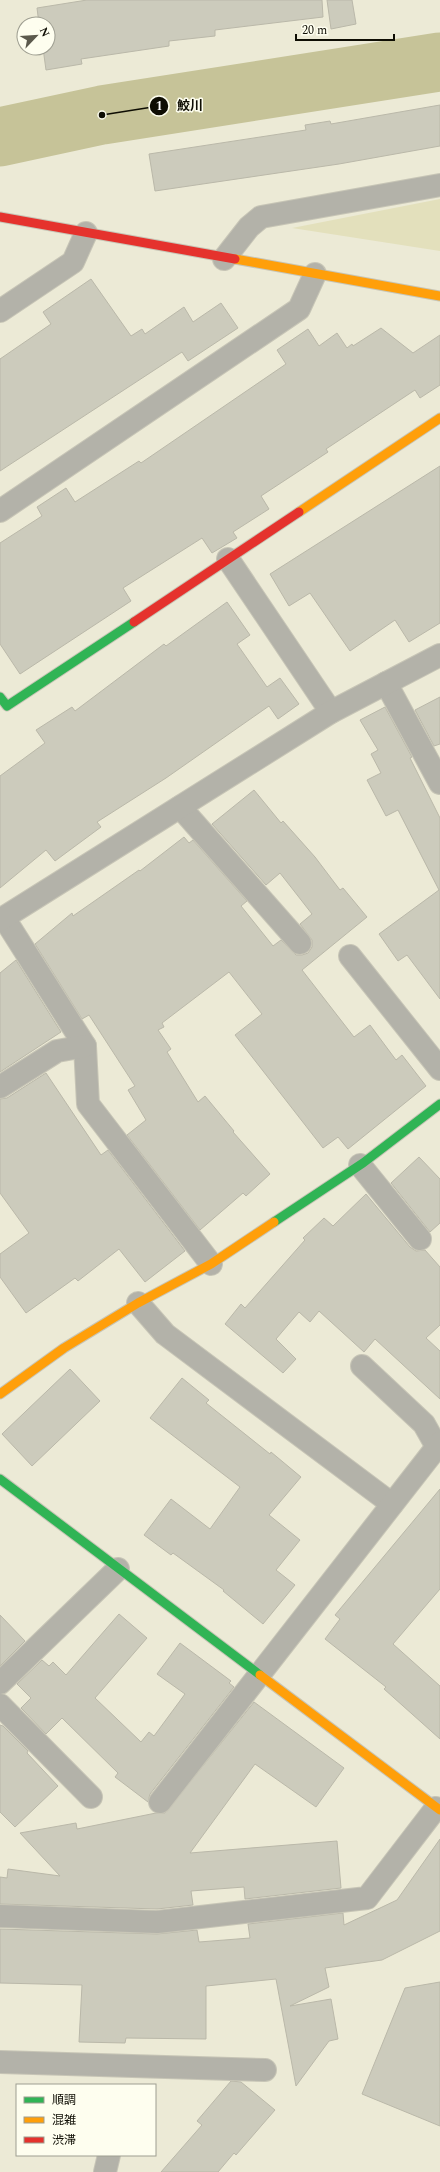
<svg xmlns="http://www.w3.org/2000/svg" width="440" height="2172" viewBox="0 0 440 2172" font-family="Spectral,'Noto Sans JP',serif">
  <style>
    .green { fill: #e3e0bc }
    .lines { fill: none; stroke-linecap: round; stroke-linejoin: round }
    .river { stroke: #c6c398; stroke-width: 59 }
    .building { fill: #cccbbc; stroke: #bab8a9 }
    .street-casing { stroke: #c7c5b6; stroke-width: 24 }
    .fast-casing { stroke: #c7c5b6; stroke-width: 11 }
    .slow-casing { stroke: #c7c5b6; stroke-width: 11 }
    .jam-casing { stroke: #c7c5b6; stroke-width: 11 }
    .street { stroke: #b3b2a9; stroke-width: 22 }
    .fast { stroke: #30b455; stroke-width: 9 }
    .slow { stroke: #ff9f0a; stroke-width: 9 }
    .jam { stroke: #e5322d; stroke-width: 9 }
    .leader { fill: none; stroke: #0e0d03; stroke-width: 1.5 }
    .callout-dot { fill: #0e0d03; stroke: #fefeef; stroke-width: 1.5 }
    .mark-label { font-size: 12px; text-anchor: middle; font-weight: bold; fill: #fff }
    .callout-label { font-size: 13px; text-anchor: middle; font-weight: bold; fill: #0e0d03; stroke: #fefeef; stroke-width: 3; stroke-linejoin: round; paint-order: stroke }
  </style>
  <rect width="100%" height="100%" fill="#ecead6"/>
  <!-- green -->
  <path class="green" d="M440,199V251L292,228Z"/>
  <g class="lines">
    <!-- river -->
    <path class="river" d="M0,137L102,115L440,62"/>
  </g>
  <!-- building -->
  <g class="building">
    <path d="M87,0H322L323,17L215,30V36L169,41V46L81,59L82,64L46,70L43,48H48V24H39L37,8Z"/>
    <path d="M327,0H352L356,24L331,29Z"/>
    <path d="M440,105V146L339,164L155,191L149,154L306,130L305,125L330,121L331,124Z"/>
    <path d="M91,279L131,336L142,329L145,334L184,307L193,322L221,303L238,328L188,361L182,352L0,471V359L51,324L43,312Z"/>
    <path d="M381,328L413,353L440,335V385L420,398L415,390L326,449L328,452L261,496L269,509L233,532L237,538L212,553L202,538L123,588L131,601L20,674L0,644V543L42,516L37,507L66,488L75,502L139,461L141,463L286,364L277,350L308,329L319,346L337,333L347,348L352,344L353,346Z"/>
    <path d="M440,466V623L409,642L395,620L350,651L310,593L289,606L270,574Z"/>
    <path d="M227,602L250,635L237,644L267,687L280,678L299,704L278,719L269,706L166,778L97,822L101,827L55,861L46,850L0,888V776L45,743L36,730L72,707L75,711L164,644L166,646Z"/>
    <path d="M440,697V744L434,746L415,710Z"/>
    <path d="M385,707L412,757L410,758L440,818V999L407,955L398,961L379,934L439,890L398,810L386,816L367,780L381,773L371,754L378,750L360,720Z"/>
    <path d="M254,790L281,823L283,821L315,857L340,890L343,888L367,917L302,970L354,1037L370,1025L396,1060L402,1055L426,1086L348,1149L338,1137L323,1148L235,1035L262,1014L229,972L162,1023L164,1027L158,1030L171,1049L167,1052L198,1102L205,1096L234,1131L233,1132L270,1174L246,1196L243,1193L200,1230L127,1135L146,1120L128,1090L135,1086L89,1015L82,1019L35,944L72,913L73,916L139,870L140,871L184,837L189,843L193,840L247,901L241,906L273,946L281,940L296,955H302L308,953L312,947V940L300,924L312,914L280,873L266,885L212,824Z"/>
    <path d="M16,960L61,1032L0,1072V973Z"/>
    <path d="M46,1073L101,1155L108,1150L185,1251L145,1282L119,1249L78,1281L75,1278L26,1313L0,1277V1254L29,1233L0,1193V1099L7,1098Z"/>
    <path d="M419,1157L440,1179V1223L430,1232L391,1183Z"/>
    <path d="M366,1194L410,1247L416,1251L425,1250L440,1267V1325L426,1338L440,1351V1399L375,1339L364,1352L319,1311L310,1322L299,1312L276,1339L296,1359L283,1373L225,1324L241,1304L245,1308L305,1240L303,1238L324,1218L333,1226Z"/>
    <path d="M70,1369L100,1401L32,1466L2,1434Z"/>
    <path d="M182,1378L209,1400L206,1403L270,1454L271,1452L301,1477L269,1515L300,1540L276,1570L295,1585L263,1624L223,1591L224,1590L173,1553L171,1555L144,1535L171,1499L210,1529L240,1487L150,1418Z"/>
    <path d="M440,1489V1589L393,1644L440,1686V1739L384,1689L386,1687L325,1639L340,1619L335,1615Z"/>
    <path d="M119,1614L147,1638L95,1698L141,1742L149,1732L154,1736L185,1694L157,1674L180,1643L231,1681L229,1683L234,1687L150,1794L148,1802L115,1777L118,1773L62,1718L46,1734L21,1708L31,1698L17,1684L42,1660L49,1666L53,1662L66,1675Z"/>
    <path d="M0,1615L25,1641L0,1666Z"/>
    <path d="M254,1702L344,1768L316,1807L255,1764L190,1853L337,1841L341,1888L245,1899L244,1887L191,1891L193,1905L157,1909L0,1904V1877L7,1878L8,1869L60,1876L20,1833L76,1823L77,1829L156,1813H165Z"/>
    <path d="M0,1725L3,1726L28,1751L27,1753L58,1786L15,1827L0,1812Z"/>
    <path d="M440,1839V1931L382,1960L325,1968L329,1987L290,2006L331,1999L338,2039L329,2041L296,2086L276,1979L206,1986V2039L126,2038L125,2043L79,2042L82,1985L0,1983V1929L157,1934L197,1930L199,1942L250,1938L248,1924L343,1913L344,1925L397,1900Z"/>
    <path d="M440,1982V2126L362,2094L405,1988Z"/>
    <path d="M231,2081L241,2082L275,2110L236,2155L234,2153L218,2172H161L202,2125L197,2121Z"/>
  </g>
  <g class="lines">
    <defs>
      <g id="street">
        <path d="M224,259L249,227L261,217L440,185"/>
        <path d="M0,311L73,262L86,233"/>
        <path d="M0,511L299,309L315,274"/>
        <path d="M228,559L331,712"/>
        <path d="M386,683L440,783"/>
        <path d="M180,807L300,943"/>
        <path d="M4,918L85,1046L88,1104L211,1264"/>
        <path d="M0,920L331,712L440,655"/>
        <path d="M350,956L440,1069"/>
        <path d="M0,1087L57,1051L85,1046"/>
        <path d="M360,1165L420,1239"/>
        <path d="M138,1303L165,1334L392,1504"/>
        <path d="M362,1366L424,1424L437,1447"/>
        <path d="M0,1683L118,1569"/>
        <path d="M0,1705L91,1797"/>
        <path d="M160,1802L440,1443"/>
        <path d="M0,1916L157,1922L367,1898L436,1808"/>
        <path d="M0,2062L265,2070"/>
        <path d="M105,2172L109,2155"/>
      </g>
      <g id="fast">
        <path d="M0,697L7,706L134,622"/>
        <path d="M274,1222L363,1163L440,1104"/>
        <path d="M0,1479L260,1675"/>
      </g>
      <g id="slow">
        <path d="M235,259L440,296"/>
        <path d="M299,512L440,418"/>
        <path d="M0,1394L64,1348L138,1303L211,1264L274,1222"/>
        <path d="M260,1675L440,1810"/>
      </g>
      <g id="jam">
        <path d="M0,217L235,259"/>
        <path d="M134,622L299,512"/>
      </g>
    </defs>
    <!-- street casing -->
    <use href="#street" class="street-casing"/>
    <!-- fast casing -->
    <use href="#fast" class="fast-casing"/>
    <!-- slow casing -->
    <use href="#slow" class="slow-casing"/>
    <!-- jam casing -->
    <use href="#jam" class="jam-casing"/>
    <!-- street -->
    <use href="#street" class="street"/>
    <!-- fast -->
    <use href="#fast" class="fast"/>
    <!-- slow -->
    <use href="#slow" class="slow"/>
    <!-- jam -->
    <use href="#jam" class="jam"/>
  </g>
  <!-- callouts -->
  <path class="leader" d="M102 115L159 106"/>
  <g class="callout-dot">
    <circle cx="102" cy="115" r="4"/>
    <circle cx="159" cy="106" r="10"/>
  </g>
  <g class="mark-label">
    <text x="159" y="110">1</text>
  </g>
  <g class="callout-label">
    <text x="190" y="110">鮫川</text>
  </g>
  <!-- legend -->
  <rect x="16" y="2084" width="140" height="72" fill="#fefeef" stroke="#9e9e91"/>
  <rect x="24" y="2097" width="20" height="6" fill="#30b455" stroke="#9e9e91"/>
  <text x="52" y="2104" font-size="12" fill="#0e0d03">順調</text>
  <rect x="24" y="2117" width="20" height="6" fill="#ff9f0a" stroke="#9e9e91"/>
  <text x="52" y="2124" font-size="12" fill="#0e0d03">混雑</text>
  <rect x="24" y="2137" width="20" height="6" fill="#e5322d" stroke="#9e9e91"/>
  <text x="52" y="2144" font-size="12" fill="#0e0d03">渋滞</text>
  <!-- north arrow -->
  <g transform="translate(36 36) rotate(65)"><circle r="19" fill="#fefeef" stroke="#9e9e91"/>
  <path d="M0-3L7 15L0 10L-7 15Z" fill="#5c5a4d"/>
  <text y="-6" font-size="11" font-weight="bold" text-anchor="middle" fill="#0e0d03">N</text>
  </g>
  <!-- scale -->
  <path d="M296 34v6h98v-6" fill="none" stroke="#0e0d03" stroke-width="2"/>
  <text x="302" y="34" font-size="12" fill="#0e0d03" stroke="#fefeef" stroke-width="3" paint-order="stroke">20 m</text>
</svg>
